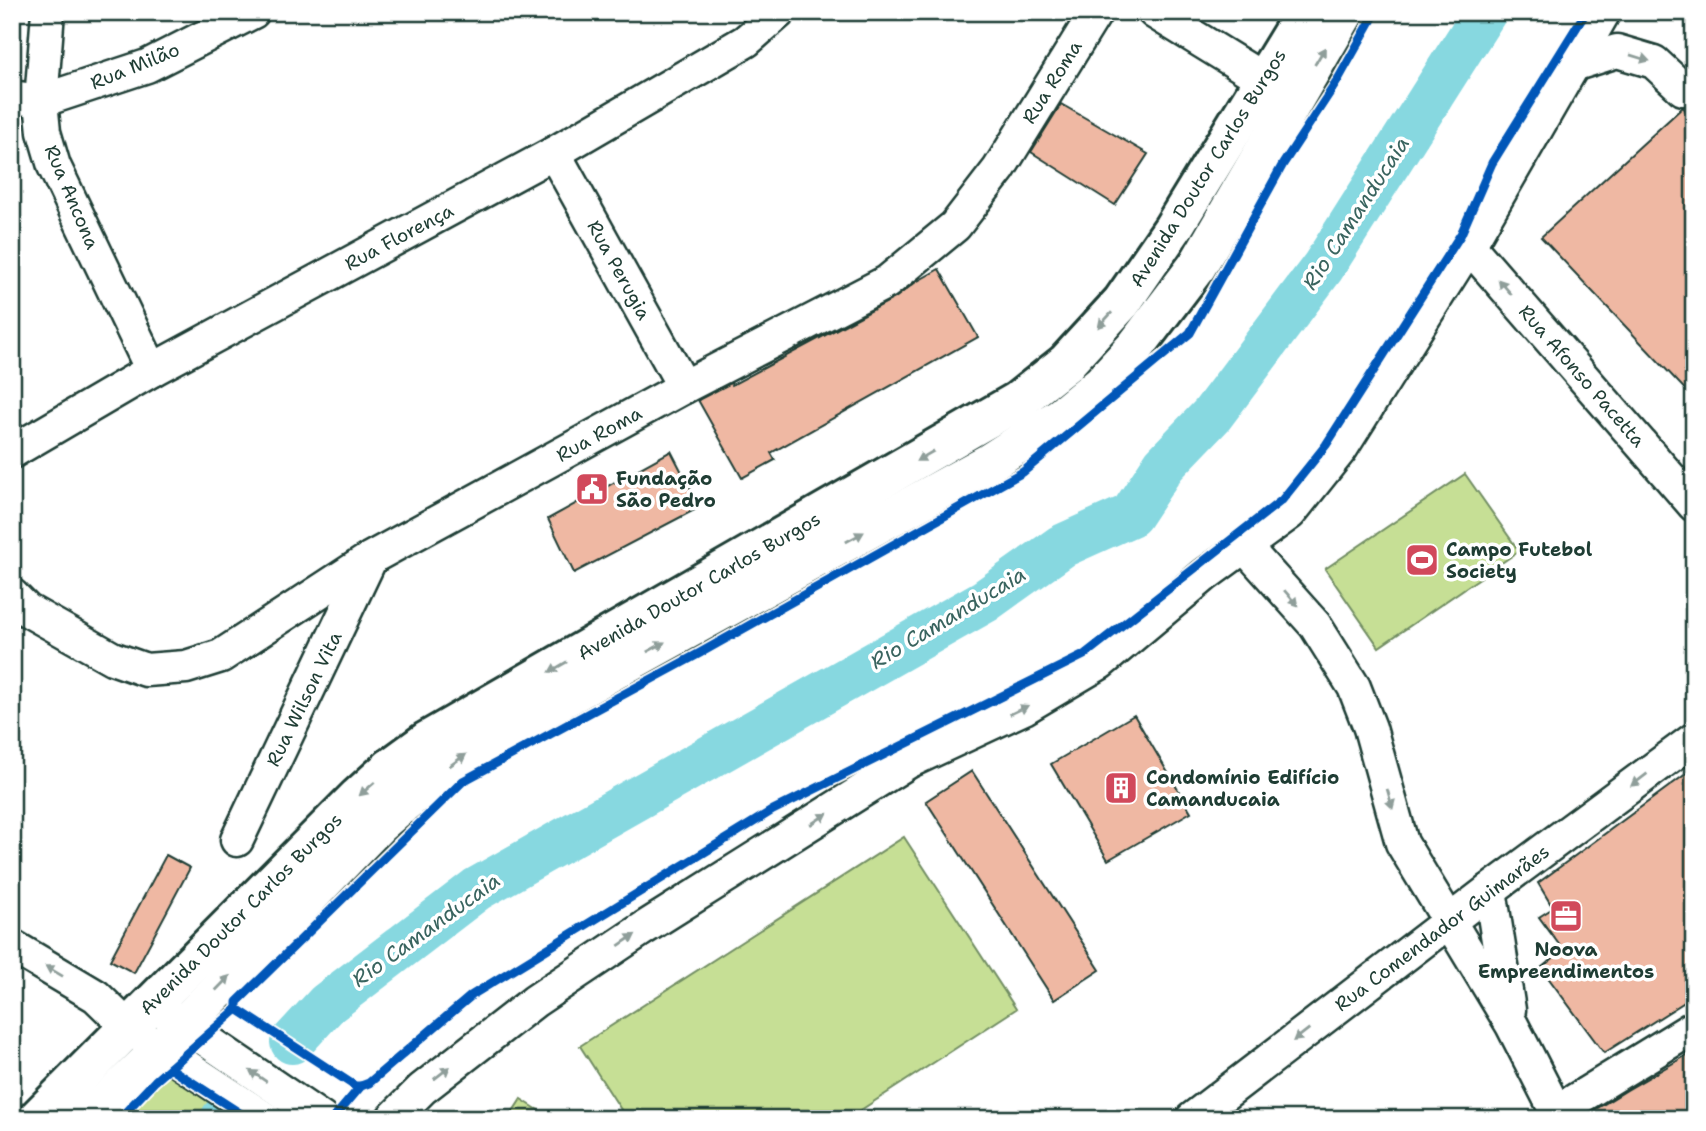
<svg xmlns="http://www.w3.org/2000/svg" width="1706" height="1131" viewBox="0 0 1706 1131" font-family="'Shantell Sans',sans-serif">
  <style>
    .green { fill: #c6df95; stroke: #728e64; stroke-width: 2 }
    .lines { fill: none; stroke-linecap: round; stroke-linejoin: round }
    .river { stroke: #87d8e0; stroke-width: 44 }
    .building { fill: #efb8a3; stroke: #1f3d34; stroke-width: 2 }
    .minor-casing { stroke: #1f3d34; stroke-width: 37 }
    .major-casing { stroke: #1f3d34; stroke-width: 44 }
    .minor { stroke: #fff; stroke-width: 32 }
    .major { stroke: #fff; stroke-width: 38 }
    .cycleway-casing { stroke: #fff; stroke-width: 13 }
    .cycleway { stroke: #0057b8; stroke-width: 9 }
    .oneway { fill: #8f9e9a }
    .labels { text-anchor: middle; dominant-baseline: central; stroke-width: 7; stroke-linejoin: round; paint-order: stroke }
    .street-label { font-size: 19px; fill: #1f3d34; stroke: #fff }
    .poi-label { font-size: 19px; font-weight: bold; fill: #1f3d34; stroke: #fff; text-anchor: start }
    .water-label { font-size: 21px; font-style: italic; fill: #39645f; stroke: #fff }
  </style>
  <rect width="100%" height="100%" fill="#fff"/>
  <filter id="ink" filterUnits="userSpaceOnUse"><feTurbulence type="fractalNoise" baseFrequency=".0143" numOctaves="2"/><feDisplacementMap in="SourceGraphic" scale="14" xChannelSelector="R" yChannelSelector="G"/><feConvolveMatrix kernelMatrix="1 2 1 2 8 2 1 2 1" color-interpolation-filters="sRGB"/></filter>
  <g filter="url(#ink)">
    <!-- green -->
    <g class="green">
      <path d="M1465,474L1519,551L1379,647L1325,569Z"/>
      <path d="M904,837L1016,1009L847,1119H627L580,1046Z"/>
      <path d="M172,1072L252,1119H120Z"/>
      <path d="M521,1099L552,1119H508Z"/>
    </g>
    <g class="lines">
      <!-- river -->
      <g class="river">
        <path d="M292,1042L327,1004L477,889L985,601L1062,546L1131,515L1164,465L1212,415L1323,267L1485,12"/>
        <path d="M222,1119L229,1111"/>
      </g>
    </g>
    <!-- building -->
    <g class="building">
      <path d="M1061,104L1148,154L1115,205L1031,152Z"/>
      <path d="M1683,107L1694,121V399L1541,237Z"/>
      <path d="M939,269L978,337L771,453L775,460L742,478L698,400L731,383L732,385L895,298L916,282Z"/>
      <path d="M671,451L700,507L574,573L548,519Z"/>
      <path d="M1134,715L1191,812L1108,860L1051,764Z"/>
      <path d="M1694,768V996L1604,1053L1541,968L1563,950L1539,917L1553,908L1538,883Z"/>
      <path d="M972,771L1100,970L1054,1000L926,801Z"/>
      <path d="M166,855L190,868L134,973L110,960Z"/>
      <path d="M1694,1051V1119H1580L1627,1090Z"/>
    </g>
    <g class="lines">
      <defs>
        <g id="minor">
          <path d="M48,12L41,101L44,132L54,166L152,370"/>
          <path d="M1154,12L1284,92"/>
          <path d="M1576,64L1617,51L1654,62L1683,89L1694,84"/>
          <path d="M12,97L41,101L147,66L253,12"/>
          <path d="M554,153L684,387"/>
          <path d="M1469,246L1694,505"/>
          <path d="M12,452L152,370L554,153L746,41L779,12"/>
          <path d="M1245,547L1315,625L1354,687L1370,728L1402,843L1512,1025L1560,1119"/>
          <path d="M12,595L27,610L112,658L146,670L186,667L221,656L371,558L684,387L887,282L955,226L999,169L1096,12"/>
          <path d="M237,840L370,560"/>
          <path d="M1490,890L1509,1010"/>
          <path d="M12,946L96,996L129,1028L266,1119"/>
          <path d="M165,1012L322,1119"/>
          <path d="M1556,1112L1694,1027"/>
          <path d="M392,1119L422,1089L535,1001L644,928L908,762L1024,708L1100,663L1205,575L1290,513L1341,449L1469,246L1604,12"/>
          <path d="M1192,1119L1490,890L1694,739"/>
        </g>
        <g id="major">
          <path d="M37,1119L358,797L390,768L427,741L1018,401L1066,363L1122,302L1173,228L1305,12"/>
          <path d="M89,1119L161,1049L379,824L430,780L479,745L990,462L1062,416L1101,384L1136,346L1197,266L1345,12"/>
        </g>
      </defs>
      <!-- minor casing -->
      <use href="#minor" class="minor-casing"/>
      <!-- major casing -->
      <use href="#major" class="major-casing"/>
      <!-- minor -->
      <use href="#minor" class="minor"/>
      <!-- major -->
      <use href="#major" class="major"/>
      <defs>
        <g id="cycleway">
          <path d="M170,1068L249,1119"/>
          <path d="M361,1086H355L237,1009V1002L463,781L700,653L1023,472L1190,333L1283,164L1336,83L1376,12"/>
          <path d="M119,1119L155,1081L237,1009"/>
          <path d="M333,1119L361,1086L369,1083L472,995L773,810L1084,655L1282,500L1326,445L1461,234L1492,163L1586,12"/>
        </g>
      </defs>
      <!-- cycleway casing -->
      <use href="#cycleway" class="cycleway-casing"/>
      <!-- cycleway -->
      <use href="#cycleway" class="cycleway"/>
    </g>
    <!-- one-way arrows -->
    <defs><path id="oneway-solid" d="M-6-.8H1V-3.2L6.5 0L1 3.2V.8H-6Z" transform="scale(1.75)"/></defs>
    <g class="oneway">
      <use href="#oneway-solid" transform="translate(1320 56) rotate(-59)"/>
      <use href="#oneway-solid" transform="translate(1640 58) rotate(17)"/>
      <use href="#oneway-solid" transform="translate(1505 287) rotate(-131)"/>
      <use href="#oneway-solid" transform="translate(1105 320) rotate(132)"/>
      <use href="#oneway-solid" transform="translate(925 456) rotate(150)"/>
      <use href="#oneway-solid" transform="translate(855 537) rotate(-29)"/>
      <use href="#oneway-solid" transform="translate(1291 598) rotate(49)"/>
      <use href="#oneway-solid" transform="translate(656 647) rotate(-29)"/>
      <use href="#oneway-solid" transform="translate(558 667) rotate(150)"/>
      <use href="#oneway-solid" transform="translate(1019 710) rotate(-26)"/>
      <use href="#oneway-solid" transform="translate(458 760) rotate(-35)"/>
      <use href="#oneway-solid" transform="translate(1639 780) rotate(143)"/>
      <use href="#oneway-solid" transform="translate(367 789) rotate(139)"/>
      <use href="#oneway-solid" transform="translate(1390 799) rotate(74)"/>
      <use href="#oneway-solid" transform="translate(819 819) rotate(-33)"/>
      <use href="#oneway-solid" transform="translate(627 940) rotate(-34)"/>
      <use href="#oneway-solid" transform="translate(54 971) rotate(-149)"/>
      <use href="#oneway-solid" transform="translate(223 983) rotate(-46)"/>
      <use href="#oneway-solid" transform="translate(1301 1035) rotate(142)"/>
      <use href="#oneway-solid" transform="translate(442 1073) rotate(-38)"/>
      <use href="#oneway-solid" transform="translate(258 1076) rotate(-146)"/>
    </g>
  </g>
  <!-- icons -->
  <defs>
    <symbol id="civic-square" viewBox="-11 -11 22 22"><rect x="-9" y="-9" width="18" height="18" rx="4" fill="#d1495b" stroke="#fff"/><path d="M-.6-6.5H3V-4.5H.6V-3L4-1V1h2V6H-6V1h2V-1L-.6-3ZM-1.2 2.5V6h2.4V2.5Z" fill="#fff"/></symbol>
    <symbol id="stadium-square" viewBox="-11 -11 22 22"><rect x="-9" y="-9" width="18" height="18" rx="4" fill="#d1495b" stroke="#fff"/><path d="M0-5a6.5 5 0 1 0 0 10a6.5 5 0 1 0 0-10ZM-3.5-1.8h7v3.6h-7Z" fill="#fff"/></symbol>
    <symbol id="building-square" viewBox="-11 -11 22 22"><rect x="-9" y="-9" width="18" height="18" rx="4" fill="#d1495b" stroke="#fff"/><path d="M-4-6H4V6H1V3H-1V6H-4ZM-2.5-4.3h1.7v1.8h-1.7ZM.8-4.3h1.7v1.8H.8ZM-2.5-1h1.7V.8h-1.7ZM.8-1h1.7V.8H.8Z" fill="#fff"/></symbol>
    <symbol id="office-square" viewBox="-11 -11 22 22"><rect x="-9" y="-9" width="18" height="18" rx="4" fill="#d1495b" stroke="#fff"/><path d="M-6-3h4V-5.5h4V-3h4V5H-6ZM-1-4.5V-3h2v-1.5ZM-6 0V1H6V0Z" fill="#fff"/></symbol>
  </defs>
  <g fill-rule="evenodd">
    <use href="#civic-square" x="573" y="470" width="38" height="38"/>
    <use href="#stadium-square" x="1403" y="541" width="38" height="38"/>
    <use href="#building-square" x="1102" y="769" width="38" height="38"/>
    <use href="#office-square" x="1547" y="897" width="38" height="38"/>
  </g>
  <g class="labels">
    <!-- street labels -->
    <g class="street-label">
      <text transform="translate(135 66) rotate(-22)">Rua Milão</text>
      <text transform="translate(1052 82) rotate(-58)">Rua Roma</text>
      <text transform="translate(1208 168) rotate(-58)">Avenida Doutor Carlos Burgos</text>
      <text transform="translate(72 197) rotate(67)">Rua Ancona</text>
      <text transform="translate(399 237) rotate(-28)">Rua Florença</text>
      <text transform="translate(619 270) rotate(61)">Rua Perugia</text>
      <text transform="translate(1582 376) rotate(49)">Rua Afonso Pacetta</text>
      <text transform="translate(599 434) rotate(-29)">Rua Roma</text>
      <text transform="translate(699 586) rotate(-30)">Avenida Doutor Carlos Burgos</text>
      <text transform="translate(304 699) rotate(-64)">Rua Wilson Vita</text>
      <text transform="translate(241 914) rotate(-45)">Avenida Doutor Carlos Burgos</text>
      <text transform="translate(1442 928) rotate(-37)">Rua Comendador Guimarães</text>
    </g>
    <!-- poi labels -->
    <g class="poi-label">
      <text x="616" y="478">Fundação<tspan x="616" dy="22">São Pedro</tspan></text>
      <text x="1446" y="549">Campo Futebol<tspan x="1446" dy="22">Society</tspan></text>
      <text x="1146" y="777">Condomínio Edifício<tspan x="1146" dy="22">Camanducaia</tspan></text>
      <text x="1566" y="949" text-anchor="middle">Noova<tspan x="1566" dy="22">Empreendimentos</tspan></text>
    </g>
    <!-- water labels -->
    <g class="water-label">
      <text transform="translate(1356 213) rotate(-57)">Rio Camanducaia</text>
      <text transform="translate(948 618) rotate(-31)">Rio Camanducaia</text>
      <text transform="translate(426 930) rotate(-36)">Rio Camanducaia</text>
    </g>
  </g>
  <!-- margin -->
  <rect width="1706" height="1131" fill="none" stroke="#fff" stroke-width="42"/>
  <rect x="21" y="21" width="1664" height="1089" fill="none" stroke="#1f3d34" stroke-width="2.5" filter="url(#ink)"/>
</svg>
